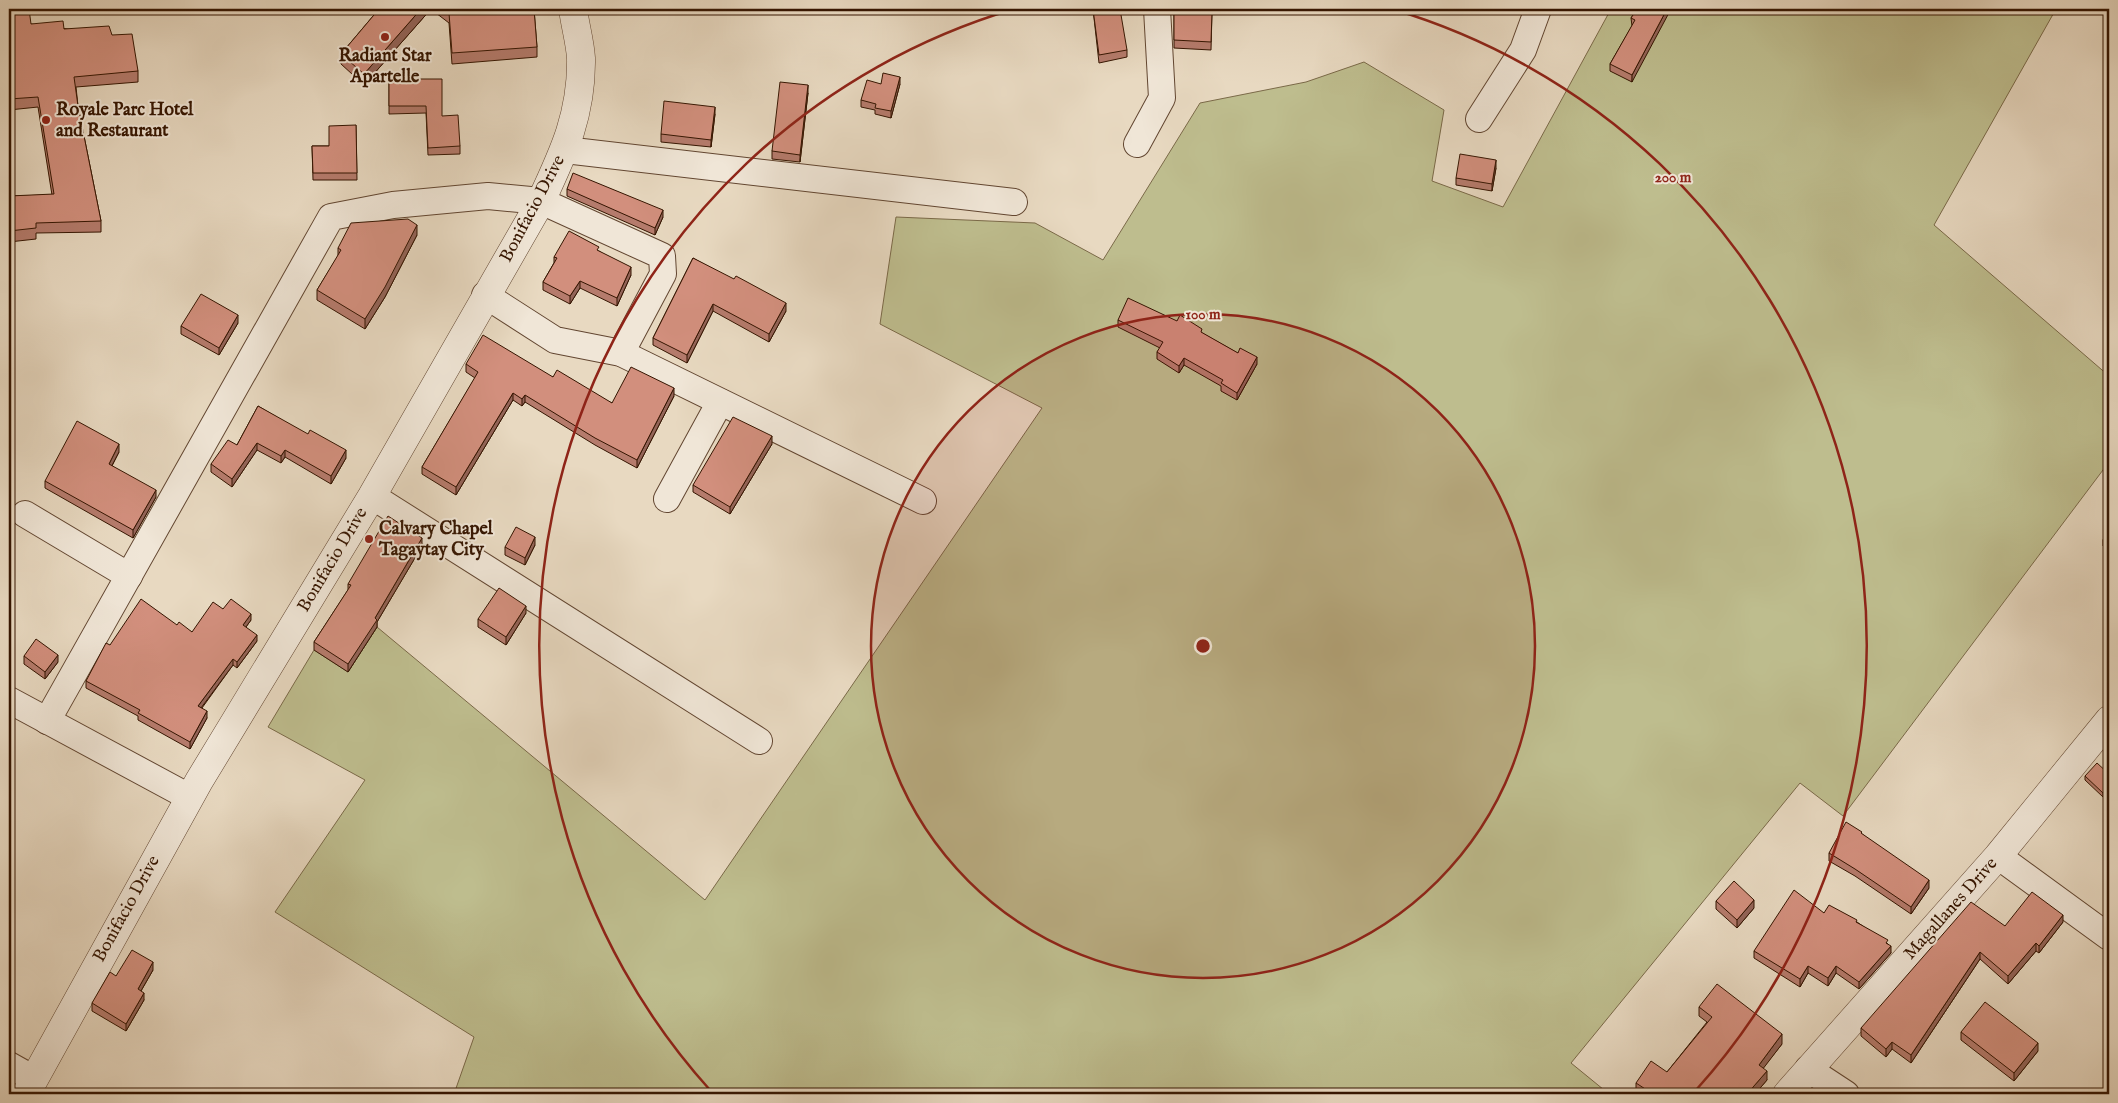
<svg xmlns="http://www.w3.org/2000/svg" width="2118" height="1103" viewBox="0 0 2118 1103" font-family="'IM FELL English',serif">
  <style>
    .green { fill: #bebd8e; stroke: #7a6948 }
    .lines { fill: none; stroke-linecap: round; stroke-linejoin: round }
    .minor-casing { stroke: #624631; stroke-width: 28 }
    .tertiary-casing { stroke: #624631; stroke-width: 29 }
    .minor { stroke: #f0e6d7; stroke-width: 26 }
    .tertiary { stroke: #f0e6d7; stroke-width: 28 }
    .wall { fill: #b57b6c; stroke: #351501 }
    .shaded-wall { fill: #936458; stroke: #351501 }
    .building { fill: #d28f7d; stroke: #351501 }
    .ring { fill: none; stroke: #8f2418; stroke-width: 2.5 }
    .poi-dot { fill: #8f2418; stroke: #f0e6d7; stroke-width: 2 }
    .labels { text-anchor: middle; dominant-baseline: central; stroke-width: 4; stroke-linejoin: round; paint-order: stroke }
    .poi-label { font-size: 18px; font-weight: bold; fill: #351501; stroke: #f0e6d7; text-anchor: start }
    .street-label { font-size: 18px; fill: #351501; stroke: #f0e6d7 }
    .centre { fill: #8f2418; stroke: #f0e6d7; stroke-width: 2.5 }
    .ring-label { font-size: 15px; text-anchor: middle; font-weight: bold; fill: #8f2418; stroke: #f0e6d7; stroke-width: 4; stroke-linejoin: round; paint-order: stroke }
  </style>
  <rect width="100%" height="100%" fill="#e8d9c1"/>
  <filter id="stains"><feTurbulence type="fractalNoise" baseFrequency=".004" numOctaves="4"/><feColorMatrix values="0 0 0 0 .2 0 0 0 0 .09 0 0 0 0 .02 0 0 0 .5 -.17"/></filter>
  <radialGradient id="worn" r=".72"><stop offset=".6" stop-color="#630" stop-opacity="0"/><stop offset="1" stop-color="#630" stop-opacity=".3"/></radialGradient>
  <!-- green -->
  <path class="green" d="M1611,9H2056L1934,225L2109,376V462L1843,816L1800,783L1571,1063L1609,1094H454L474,1037L275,912L365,780L268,727L314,650L348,672L377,627L705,900L1042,408L880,324L896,217L1035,223L1103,260L1200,103L1306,82L1364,62L1444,110L1432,181L1503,207Z"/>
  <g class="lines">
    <defs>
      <g id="minor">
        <path d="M1479,119L1523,50L1538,9"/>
        <path d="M1137,144L1162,98L1157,9"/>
        <path d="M565,150L1014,202"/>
        <path d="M485,295L555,340L621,353L923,501"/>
        <path d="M372,496L759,741"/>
        <path d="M667,499L720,402"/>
        <path d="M25,514L129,576"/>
        <path d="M9,700L189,797"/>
        <path d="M47,721L331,217L393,205L488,196L541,201L662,256L663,274L621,353"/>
        <path d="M1998,856L2109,937"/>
        <path d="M9,1065L34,1079"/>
        <path d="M1808,1069L1846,1094"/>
      </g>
      <g id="tertiary">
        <path d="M26,1094L199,781L372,496L541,201C564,152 582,114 581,58C580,42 575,25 573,9"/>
        <path d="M1787,1094L1998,856L2109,720"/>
      </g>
    </defs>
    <!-- minor casing -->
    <use href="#minor" class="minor-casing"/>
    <!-- tertiary casing -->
    <use href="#tertiary" class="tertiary-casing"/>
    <!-- minor -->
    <use href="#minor" class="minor"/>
    <!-- tertiary -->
    <use href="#tertiary" class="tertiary"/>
  </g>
  <!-- wall -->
  <g class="wall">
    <path d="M379,9H431L364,85L341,64V54Z"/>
    <path d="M436,9H534L537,47V57L452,64L449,23L436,13Z"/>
    <path d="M1093,9L1127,50V57L1099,63Z"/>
    <path d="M1637,9L1632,82L1610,71V64L1632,26L1631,18Z"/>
    <path d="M1174,10L1212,12L1211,50L1174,48Z"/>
    <path d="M9,11L31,24L112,35L138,71V82L76,87L78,106L101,221V232L36,233V239L9,242V196L52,195L38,107L9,110Z"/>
    <path d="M389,79L442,116L460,146V154L428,155L426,113L389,114Z"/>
    <path d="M881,84H900L891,118L875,114V110L861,107V100Z"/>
    <path d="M808,93L800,162L772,159V151Z"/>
    <path d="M715,114L711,147L661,142V134Z"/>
    <path d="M356,125L357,180H313L312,146H329Z"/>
    <path d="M1496,168L1492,191L1456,185V178Z"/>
    <path d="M567,189L663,217L655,235L567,196Z"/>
    <path d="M417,235L385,297L365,329L317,300V290L338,256V248Z"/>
    <path d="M599,251L631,275L617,306L580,288L570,304L543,290V282L554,263V257Z"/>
    <path d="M693,258L786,311L769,342L713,311L687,363L653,345V338Z"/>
    <path d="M1118,320L1202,333L1257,364L1237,400L1221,391V386L1184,365L1179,373L1157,359V352L1160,348L1118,327Z"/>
    <path d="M238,323L219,355L181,334V326Z"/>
    <path d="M466,364L553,377L612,403L674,396L637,468L595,445L525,402L522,406L513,400L456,495L422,474V467L475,378L466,372Z"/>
    <path d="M258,406L346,458L331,484L285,457L281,463L257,450L232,487L211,472V464L237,445Z"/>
    <path d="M772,444L730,514L693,492V485Z"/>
    <path d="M119,452L112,466L156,497L133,538L45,488V481Z"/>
    <path d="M2109,531V551L2103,546V540Z"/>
    <path d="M535,545L525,565L505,555V547Z"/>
    <path d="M422,546L377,622V627L348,672L314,650V642L348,590V584Z"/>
    <path d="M223,609L251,620L246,627L257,641L237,668L233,665L202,708L207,718L190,749L138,720V716L86,688V681L110,645L177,625L192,632Z"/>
    <path d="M526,613L506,645L478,627V619Z"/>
    <path d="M24,656L58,662L45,679L24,664Z"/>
    <path d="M2109,774V790L2103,797L2085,780V776Z"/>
    <path d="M1862,834L1929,888L1911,914L1855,876L1829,861V853Z"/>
    <path d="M1716,901L1754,908L1737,928L1716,909Z"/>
    <path d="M1824,913L1857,922L1888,944L1891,953L1859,989L1836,973L1828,986L1808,973L1800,987L1754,958V951Z"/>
    <path d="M2063,922L2039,953L2036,951L2008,984L1980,959L1911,1063L1892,1049L1886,1057L1861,1036V1028L2005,926Z"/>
    <path d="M153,970L141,991L144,1000L126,1031L92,1011V1003L116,976Z"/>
    <path d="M1699,1007L1782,1044L1763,1068L1767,1080L1755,1094H1639L1636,1092V1083L1667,1072L1707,1022L1699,1016Z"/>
    <path d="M1961,1032L2038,1051L2014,1081L1961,1040Z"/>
  </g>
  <!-- shaded-wall -->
  <g class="shaded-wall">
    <path d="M421,9H431L364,85V74Z"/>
    <path d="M1667,9H1671L1632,82V75Z"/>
    <path d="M900,77V84L891,118V111Z"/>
    <path d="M808,85V93L800,162V155Z"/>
    <path d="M715,107V114L711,147V140Z"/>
    <path d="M1496,160V168L1492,191V184Z"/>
    <path d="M663,210V217L655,235V228Z"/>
    <path d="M417,225V235L385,297L365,329V319Z"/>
    <path d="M631,267V275L617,306V298Z"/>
    <path d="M580,281V288L570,304V296Z"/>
    <path d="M786,303V311L769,342V334Z"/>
    <path d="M713,304V311L687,363V355Z"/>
    <path d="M238,315V323L219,355V348Z"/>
    <path d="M1257,357V364L1237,400V393Z"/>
    <path d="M1184,358V365L1179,373V366Z"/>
    <path d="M674,388V396L637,468V460Z"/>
    <path d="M513,393V400L456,495V487Z"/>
    <path d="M525,395V402L522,406V399Z"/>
    <path d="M772,436V444L730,514V507Z"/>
    <path d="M257,443V450L232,487V479Z"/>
    <path d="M119,444V452L109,471V464Z"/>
    <path d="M285,450V457L281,463V456Z"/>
    <path d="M346,450V458L331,484V476Z"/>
    <path d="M156,490V497L133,538V530Z"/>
    <path d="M535,537V545L525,565V558Z"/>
    <path d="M422,538V546L377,622V627L348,672V664Z"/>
    <path d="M526,606V613L506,645V637Z"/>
    <path d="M251,614V620L243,631V625Z"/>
    <path d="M257,635V641L237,668V662Z"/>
    <path d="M58,655V662L45,679V672Z"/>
    <path d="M233,659V665L198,712V706Z"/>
    <path d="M207,711V718L190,749V742Z"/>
    <path d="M2109,787V790L2103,797V793Z"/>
    <path d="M1929,880V888L1911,914V907Z"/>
    <path d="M1754,900V908L1737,928V920Z"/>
    <path d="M2063,915V922L2039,953V946Z"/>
    <path d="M2036,943V951L2008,984V976Z"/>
    <path d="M1891,946V953L1859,989V982Z"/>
    <path d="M1980,952V959L1911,1063V1055Z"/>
    <path d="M153,962V970L138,996V989Z"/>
    <path d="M1808,966V973L1800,987V979Z"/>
    <path d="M1836,966V973L1828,986V978Z"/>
    <path d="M144,993V1000L126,1031V1024Z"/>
    <path d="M1782,1034V1044L1759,1074V1065Z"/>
    <path d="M1892,1042V1049L1886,1057V1049Z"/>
    <path d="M2038,1043V1051L2014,1081V1073Z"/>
    <path d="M1767,1071V1080L1755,1094H1747Z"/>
  </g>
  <!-- building -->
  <g class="building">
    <path d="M29,9L31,24L63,21L64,29L109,26L112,35L132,34L138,71L74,77L78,106L101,221L36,223V228L9,231V196L54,194L38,97L9,99V11Z"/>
    <path d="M379,9H421L364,74L341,54Z"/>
    <path d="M444,9H534L537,47L452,53L449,13Z"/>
    <path d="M1093,9H1120L1127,50L1099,55Z"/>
    <path d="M1637,9H1667L1632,75L1610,64L1635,20L1631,18Z"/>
    <path d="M1174,10L1212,12L1211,42L1174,40Z"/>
    <path d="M883,73L900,77L891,111L875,108L876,104L861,100L867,80L881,84Z"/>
    <path d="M389,79H442V116L458,115L460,146L428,148L426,106H389Z"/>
    <path d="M780,82L808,85L800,155L772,151Z"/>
    <path d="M664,101L715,107L711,140L661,134Z"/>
    <path d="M356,125L357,173H313L312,146H329V126Z"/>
    <path d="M1460,154L1496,160L1492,184L1456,178Z"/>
    <path d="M573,173L663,210L655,228L567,189Z"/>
    <path d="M408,219L417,225L385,287L365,319L317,290L341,250L338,248L351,223Z"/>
    <path d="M569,231L599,247L597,250L631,267L617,298L580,281L570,296L543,282L557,258L554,257Z"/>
    <path d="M693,258L734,279L736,276L786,303L769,334L713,304L687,355L653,338Z"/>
    <path d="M201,294L238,315L219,348L181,326Z"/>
    <path d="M1128,298L1177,321L1180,315L1202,329L1201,332L1238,353L1240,348L1257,357L1237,393L1221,383L1223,380L1184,358L1179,366L1157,352L1163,342L1118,320Z"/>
    <path d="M483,335L553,377L557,370L612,403L631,367L674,388L637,460L595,438L525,395L522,399L513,393L456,487L422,467L478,372L466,364Z"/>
    <path d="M258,406L308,434L310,430L346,450L331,476L285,450L281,456L257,443L232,479L211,464L228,440L237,445Z"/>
    <path d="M733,417L772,436L730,507L693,485Z"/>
    <path d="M77,421L119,444L109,464L156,490L133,530L45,481Z"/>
    <path d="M388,516L422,538L375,618L377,620L348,664L314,642L351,585L348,584Z"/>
    <path d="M516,527L535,537L525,558L505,547Z"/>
    <path d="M2109,531V545L2103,540Z"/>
    <path d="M499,588L526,606L506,637L478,619Z"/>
    <path d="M141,599L177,625L179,622L192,632L213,602L223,609L231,599L251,614L243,625L257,635L237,662L233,659L198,706L207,711L190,742L138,713L140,710L86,681L106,643L110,645Z"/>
    <path d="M36,639L58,655L45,672L24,656Z"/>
    <path d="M2097,763L2109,774V787L2103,793L2085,776Z"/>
    <path d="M1846,822L1862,832L1861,833L1929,880L1911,907L1855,869L1829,853Z"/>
    <path d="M1734,881L1754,900L1737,920L1716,901Z"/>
    <path d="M1794,890L1824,913L1829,905L1857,920L1856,922L1888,940L1886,943L1891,946L1859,982L1836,966L1828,978L1808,966L1800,979L1754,951Z"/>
    <path d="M2032,892L2063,915L2039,946L2036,943L2008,976L1980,952L1911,1055L1892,1042L1886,1049L1861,1028L1971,902L2005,926Z"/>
    <path d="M132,950L153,962L138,989L144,993L126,1024L92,1003L110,972L116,976Z"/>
    <path d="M1717,984L1782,1034L1759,1065L1767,1071L1747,1094H1723L1720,1092L1718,1094H1653L1636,1083L1651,1061L1667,1072L1712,1017L1699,1007Z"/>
    <path d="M1985,1002L2038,1043L2014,1073L1961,1032Z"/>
  </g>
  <!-- distance rings -->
  <circle cx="1203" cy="646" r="332" fill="#8f2418" fill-opacity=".12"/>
  <g class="ring">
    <circle cx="1203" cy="646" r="332"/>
    <path d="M710 1090A664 664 0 0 1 1014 9M1392 9A664 664 0 0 1 1696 1090"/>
  </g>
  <!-- markers -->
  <g class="poi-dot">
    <circle cx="385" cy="37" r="5"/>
    <circle cx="46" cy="120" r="5"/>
    <circle cx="369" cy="539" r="5"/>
  </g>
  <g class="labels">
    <!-- poi labels -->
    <g class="poi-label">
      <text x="385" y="56" text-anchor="middle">Radiant Star<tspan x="385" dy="21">Apartelle</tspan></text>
      <text x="56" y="110">Royale Parc Hotel<tspan x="56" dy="21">and Restaurant</tspan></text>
      <text x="379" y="529">Calvary Chapel<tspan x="379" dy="21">Tagaytay City</tspan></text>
    </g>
    <!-- street labels -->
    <g class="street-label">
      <text transform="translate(533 209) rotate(-62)">Bonifacio Drive</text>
      <text transform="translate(333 560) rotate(-59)">Bonifacio Drive</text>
      <text transform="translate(127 909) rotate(-61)">Bonifacio Drive</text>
      <text transform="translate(1951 909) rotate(-48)">Magallanes Drive</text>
    </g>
  </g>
  <circle cx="1203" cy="646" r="8" class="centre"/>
  <g class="ring-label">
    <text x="1673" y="182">200 m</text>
    <text x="1203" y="319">100 m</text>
  </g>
  <!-- margin -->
  <rect width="2118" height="1103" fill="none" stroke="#e8d9c1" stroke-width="30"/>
  <rect x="10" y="10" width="2098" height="1083" fill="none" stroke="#351501" stroke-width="2.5"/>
  <rect x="15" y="15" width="2088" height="1073" fill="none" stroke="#351501"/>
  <rect width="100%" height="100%" filter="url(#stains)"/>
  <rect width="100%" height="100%" fill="url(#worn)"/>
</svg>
